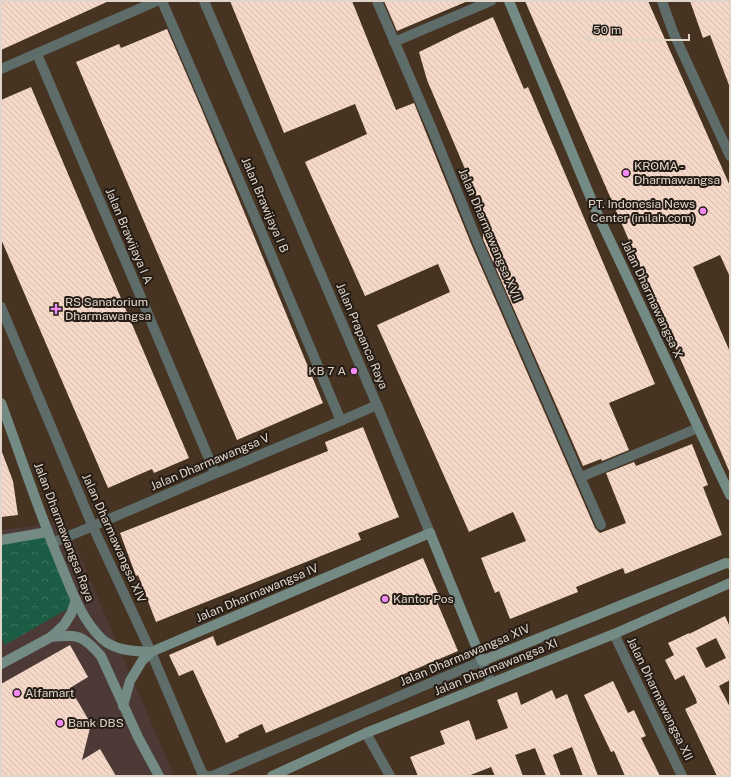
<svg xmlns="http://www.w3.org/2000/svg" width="731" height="777" viewBox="0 0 731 777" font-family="'Public Sans',sans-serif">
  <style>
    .commercial { fill: #4d3935 }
    .park { fill: url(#park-crowns) }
    .building { fill: url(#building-back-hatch); fill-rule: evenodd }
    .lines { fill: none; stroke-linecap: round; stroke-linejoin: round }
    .street { stroke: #5e6c6a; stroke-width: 10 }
    .secondary { stroke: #738a85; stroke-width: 10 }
    .poi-dot { fill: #f28af3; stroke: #251c15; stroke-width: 1.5 }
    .labels { text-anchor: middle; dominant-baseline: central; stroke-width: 4; stroke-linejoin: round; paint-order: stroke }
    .poi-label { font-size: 12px; fill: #e1d5ca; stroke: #251c15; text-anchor: start }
    .street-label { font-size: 12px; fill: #e1d5ca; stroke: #251c15 }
  </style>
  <defs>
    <pattern id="park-crowns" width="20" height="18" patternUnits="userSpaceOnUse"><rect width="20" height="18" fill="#1c5c44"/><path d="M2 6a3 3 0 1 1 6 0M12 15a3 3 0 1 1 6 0" fill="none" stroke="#3d725e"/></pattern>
    <pattern id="building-back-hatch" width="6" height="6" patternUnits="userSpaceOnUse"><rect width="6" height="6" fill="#f5d8c8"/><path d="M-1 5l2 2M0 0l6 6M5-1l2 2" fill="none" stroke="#d2baac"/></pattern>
  </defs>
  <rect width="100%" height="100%" fill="#463322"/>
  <!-- commercial -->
  <path class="commercial" d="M65,521L174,776H1V530Z"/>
  <!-- park -->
  <path class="park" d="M52,535L80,602L5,645L1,637V541Z"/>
  <!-- building -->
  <g class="building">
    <path d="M1,1H109L1,50Z"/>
    <path d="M230,1H352L396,110L414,103L472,246L595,528L600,533L626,523L606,473L634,462L636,466L692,444L708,485L703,487L722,535L625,574L623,568L576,587L578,592L510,619L499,591L495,593L481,558L526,541L513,512L469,532L377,325L450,292L438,264L365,296L305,162L367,134L355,104L284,133Z"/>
    <path d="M384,1H468L397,31Z"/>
    <path d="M525,1H648L730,186V277L720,255L693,267L730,352V473Z"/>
    <path d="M690,1H730V85H729L710,35L703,38Z"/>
    <path d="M493,17L524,89L528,87L655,384L609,403L629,450L602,461L601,459L583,466L483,239V211L427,80L419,52L462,31Z"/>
    <path d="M167,29L202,110L323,403L237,440L76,62L119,44L121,48Z"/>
    <path d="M31,87L189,458L154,473L152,469L108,488L1,239V100Z"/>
    <path d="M363,427L399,517L358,533L361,540L156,622L138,575L136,576L120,533L328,451L325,442Z"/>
    <path d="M1,452H2L13,481L18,515L1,517Z"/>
    <path d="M423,558L441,600L437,602L458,651L266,733L262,724L238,735L239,737L226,743L193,670L179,676L169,655L213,636L217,646Z"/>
    <path d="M725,616L730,627V680L719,686L730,707V776H717L685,709L697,703L696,699L684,675L675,680L665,660L674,655L668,643L689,633V634ZM716,638L726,658L706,668L696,648Z"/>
    <path d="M70,645L88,677L70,688L91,724L82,760L100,749L116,776H1V684Z"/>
    <path d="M613,681L628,713L634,710L646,736L641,738L660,776H625L614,751L611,752L584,695Z"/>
    <path d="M552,690L556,699L567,694L598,776H583L572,747L553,755L561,776H546L535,748L515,755L523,776H495L491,767L468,776H418L410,757L445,744L440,731L469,720L476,740L508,728L497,700L517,692L521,705Z"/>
  </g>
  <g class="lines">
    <!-- street -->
    <g class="street">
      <path d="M162,1L259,226L341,421"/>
      <path d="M204,1L377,405L430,533"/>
      <path d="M377,1L432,129L478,243L601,525"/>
      <path d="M662,1L673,32L730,156"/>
      <path d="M394,42L491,1"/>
      <path d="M37,54L134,281L215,473"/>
      <path d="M1,69L157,1"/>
      <path d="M1,307L93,527L151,652L202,773L206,776H208"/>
      <path d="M581,477L698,428"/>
      <path d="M52,543C106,521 160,497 214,474C269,451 323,429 377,405"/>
      <path d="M614,634L682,776"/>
      <path d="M366,733L390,776"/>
      <path d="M212,776L482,661L491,683"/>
    </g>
    <!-- secondary -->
    <g class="secondary">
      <path d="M509,1L597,213L730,495"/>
      <path d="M1,403C21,457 39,512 61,565C72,591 81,619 102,639C116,651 133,651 151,652"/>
      <path d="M1,540L48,532"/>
      <path d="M51,637C78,634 83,635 101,656L138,737L159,776"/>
      <path d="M1,664L51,637L64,625L71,614L76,600"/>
      <path d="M123,706L130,681L142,661L151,652L430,533L482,661L711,569L726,563L730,564"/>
      <path d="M272,776L366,733L614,634L730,583"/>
    </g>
  </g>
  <!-- markers -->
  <g class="poi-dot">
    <circle cx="626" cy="173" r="4"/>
    <circle cx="703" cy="211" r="4"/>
    <path d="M54 303h4v4h4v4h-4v4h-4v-4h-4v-4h4z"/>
    <circle cx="354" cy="371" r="4"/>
    <circle cx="385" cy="599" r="4"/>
    <circle cx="17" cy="693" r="4"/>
    <circle cx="60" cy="723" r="4"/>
  </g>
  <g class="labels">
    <!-- poi labels -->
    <g class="poi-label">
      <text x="634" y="166">KROMA -<tspan x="634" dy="14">Dharmawangsa</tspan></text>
      <text x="695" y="204" text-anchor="end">PT. Indonesia News<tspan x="695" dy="14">Center (inilah.com)</tspan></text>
      <text x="65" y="302">RS Sanatorium<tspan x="65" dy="14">Dharmawangsa</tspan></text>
      <text x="346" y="371" text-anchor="end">KB 7 A</text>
      <text x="393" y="599">Kantor Pos</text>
      <text x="25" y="693">Alfamart</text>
      <text x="68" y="723">Bank DBS</text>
    </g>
    <!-- street labels -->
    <g class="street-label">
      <text transform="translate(265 205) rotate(67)">Jalan Brawijaya I B</text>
      <text transform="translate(490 235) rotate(67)">Jalan Dharmawangsa XVII</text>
      <text transform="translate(129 236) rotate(67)">Jalan Brawijaya I A</text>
      <text transform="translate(652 299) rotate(65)">Jalan Dharmawangsa X</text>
      <text transform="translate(362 336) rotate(67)">Jalan Prapanca Raya</text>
      <text transform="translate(210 462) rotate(-23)">Jalan Dharmawangsa V</text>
      <text transform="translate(64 532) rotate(69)">Jalan Dharmawangsa Raya</text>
      <text transform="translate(114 538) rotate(66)">Jalan Dharmawangsa XIV</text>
      <text transform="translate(257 593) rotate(-23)">Jalan Dharmawangsa IV</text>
      <text transform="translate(465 655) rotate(-23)">Jalan Dharmawangsa XIV</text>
      <text transform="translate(496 667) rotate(-22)">Jalan Dharmawangsa XI</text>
      <text transform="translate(660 699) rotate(64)">Jalan Dharmawangsa XII</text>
    </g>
  </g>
  <!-- border -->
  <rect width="731" height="777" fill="none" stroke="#e1d5ca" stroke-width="4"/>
  <!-- scale -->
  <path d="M587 34v6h102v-6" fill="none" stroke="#e1d5ca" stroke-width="2"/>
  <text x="593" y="34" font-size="12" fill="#e1d5ca" stroke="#251c15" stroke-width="3" paint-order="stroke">50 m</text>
</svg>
